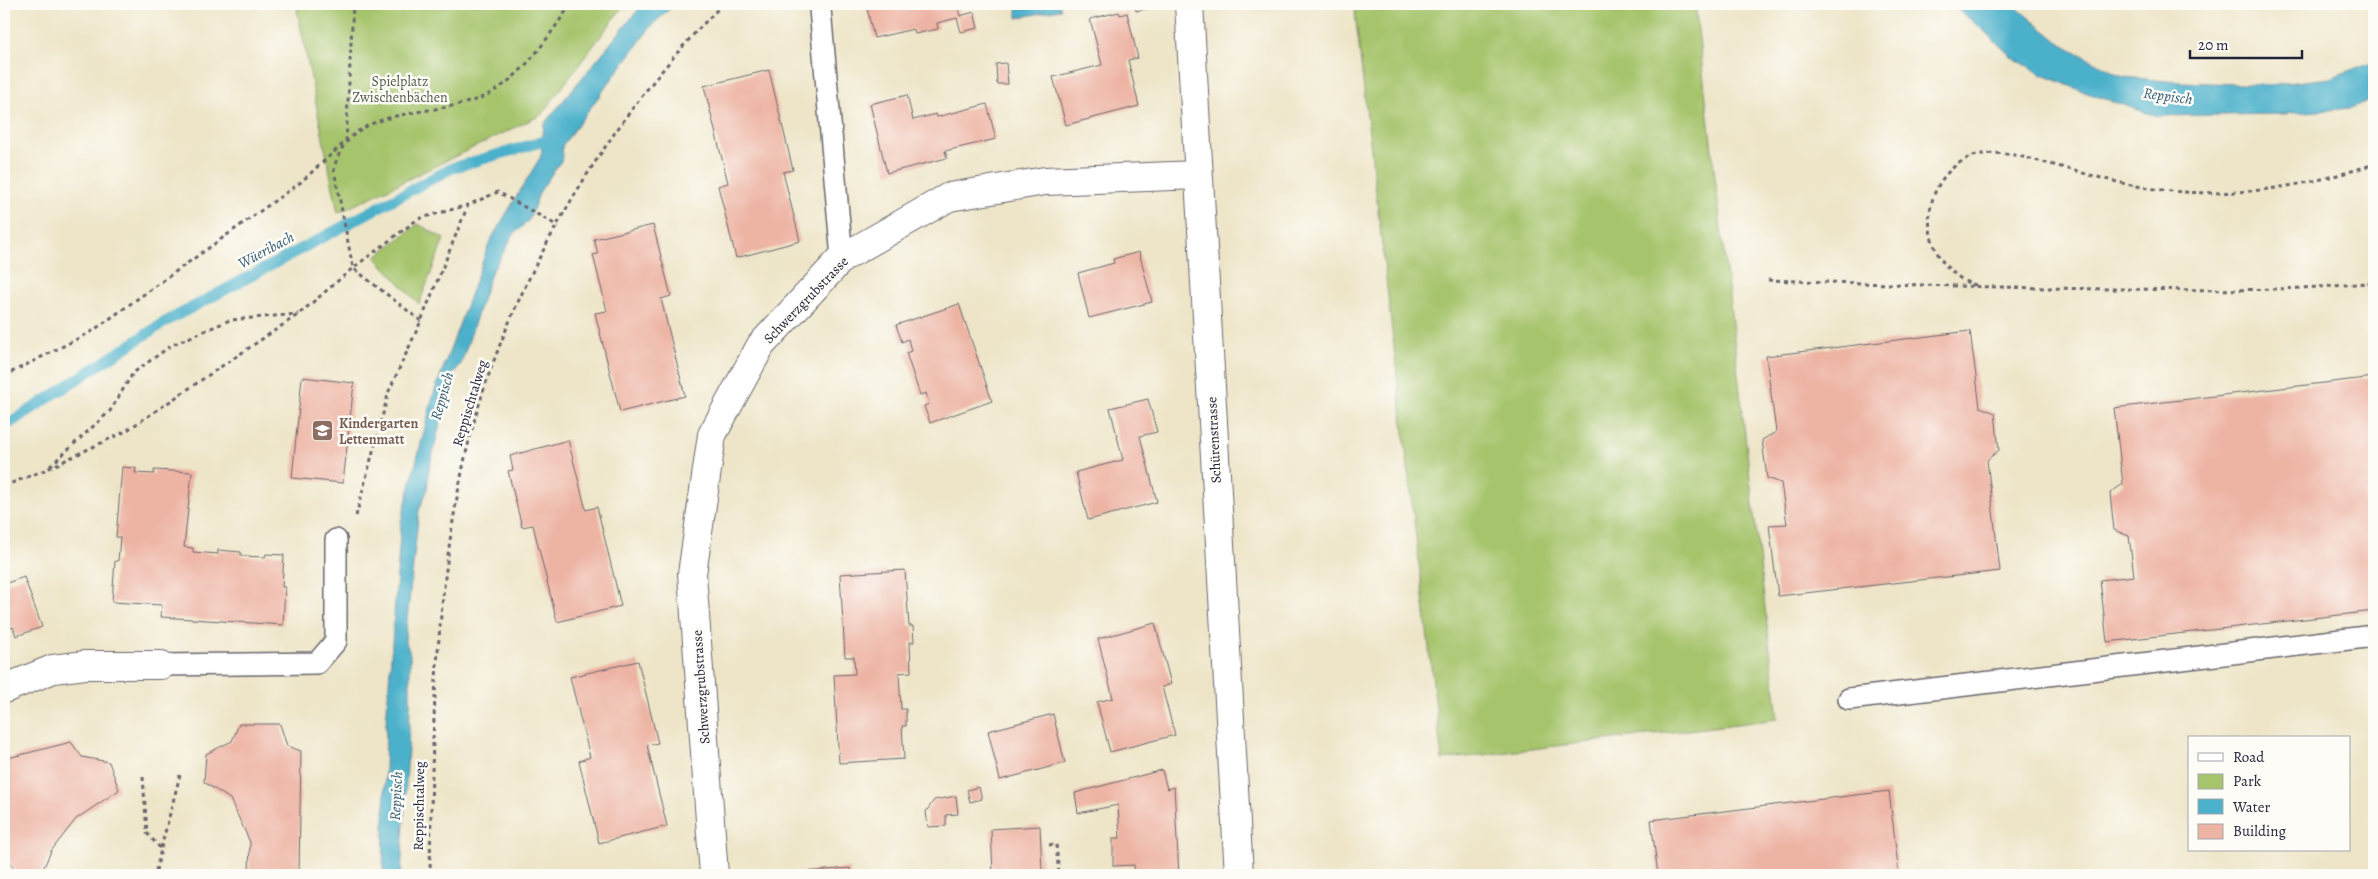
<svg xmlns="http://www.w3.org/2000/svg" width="2378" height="879" viewBox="0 0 2378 879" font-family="Alegreya,serif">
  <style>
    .park { fill: #a6c46c; stroke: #647354 }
    .water { fill: #4cb1cb; stroke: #376a83 }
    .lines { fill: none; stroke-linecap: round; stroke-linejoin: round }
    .stream { stroke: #4cb1cb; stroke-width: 11 }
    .building { fill: #edb3a3 }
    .lane-casing { stroke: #69666c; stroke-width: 24 }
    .street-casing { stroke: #69666c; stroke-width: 30 }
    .path { stroke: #69666c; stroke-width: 3; stroke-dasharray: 4 4; stroke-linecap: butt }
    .lane { stroke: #fff; stroke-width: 21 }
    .street { stroke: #fff; stroke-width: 28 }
    .labels { text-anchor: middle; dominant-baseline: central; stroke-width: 5; stroke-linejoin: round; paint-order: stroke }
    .park-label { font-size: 14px; fill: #505b4c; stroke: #fdfcf7 }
    .street-label { font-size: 14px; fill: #22223b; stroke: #fdfcf7 }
    .education-label { font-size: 14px; font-weight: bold; fill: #785e54; stroke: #fdfcf7; text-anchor: start }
    .water-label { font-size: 15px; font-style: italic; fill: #335b75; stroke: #fdfcf7 }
  </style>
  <rect width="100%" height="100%" fill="#fdfcf7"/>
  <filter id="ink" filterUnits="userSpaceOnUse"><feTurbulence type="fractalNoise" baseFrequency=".02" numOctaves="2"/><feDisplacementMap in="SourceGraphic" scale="10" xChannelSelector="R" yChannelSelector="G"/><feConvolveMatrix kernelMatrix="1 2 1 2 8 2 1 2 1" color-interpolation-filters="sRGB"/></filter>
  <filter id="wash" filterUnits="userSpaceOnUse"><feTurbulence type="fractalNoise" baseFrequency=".0096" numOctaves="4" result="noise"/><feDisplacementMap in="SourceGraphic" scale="20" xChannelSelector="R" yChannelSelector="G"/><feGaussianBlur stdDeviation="1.12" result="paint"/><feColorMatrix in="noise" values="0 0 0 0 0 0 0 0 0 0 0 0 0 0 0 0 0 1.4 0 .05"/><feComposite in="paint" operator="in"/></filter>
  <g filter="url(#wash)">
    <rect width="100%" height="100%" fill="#eee5c8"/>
    <!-- park -->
    <g class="park">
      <path d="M296,4H625L541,115L338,213Z"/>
      <path d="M1354,4H1695L1778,719L1442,760Z"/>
      <path d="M418,224L444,239L419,304L375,257Z"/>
    </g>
    <!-- water -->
    <g class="water">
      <path d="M643,4H675L652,25L562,146L563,158L540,191L529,220L511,237L508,245L491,273L461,364L452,375L429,469L427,491L419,510L405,639L410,654V712L401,875H383L386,723L401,522L433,396L490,241L541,156L544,124Z"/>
      <path d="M1017,4H1059L1061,9L1017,18Z"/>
      <path d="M1951,4H2012L2060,43L2123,77L2179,82L2269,85L2330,78L2374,61V98L2351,108L2284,114L2157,116L2087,93L2043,75L2012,57L1981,28Z"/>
    </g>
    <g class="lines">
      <!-- stream -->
      <path class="stream" d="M4,427L165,322L452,168L558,137"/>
    </g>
    <g id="blocks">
      <!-- building -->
      <g class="building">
        <path d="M866,4H957L960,16L974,12L978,28L961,32L957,18L937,23L938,29L915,34L914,29L874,38Z"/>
        <path d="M1135,4H1156V7L1136,11Z"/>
        <path d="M1119,12L1120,15L1127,13L1138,58L1128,60L1139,106L1066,125L1053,77L1102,65L1090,19Z"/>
        <path d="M1006,63L1008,84H997L996,64Z"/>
        <path d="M769,70L793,170L783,172L800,241L736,258L718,186L728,183L704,86Z"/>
        <path d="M907,95L913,120L936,114L937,117L987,104L996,139L945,151L947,158L887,173L870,104Z"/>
        <path d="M653,225L671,296L661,299L685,396L620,412L595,313L607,311L593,255L598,254L594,239Z"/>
        <path d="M1139,252L1152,302L1089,318L1078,273L1114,263L1113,259Z"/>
        <path d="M959,304L992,401L930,423L924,406L929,404L926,393L920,395L906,353L911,351L908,339L902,342L896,325Z"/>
        <path d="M1970,331L1980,407L1995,413L1999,450L1987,460L2000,571L1778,596L1769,525L1787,524L1781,483L1767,478L1762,440L1776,432L1766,356Z"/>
        <path d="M302,377L354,383L343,483L292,478Z"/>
        <path d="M2374,377V611L2107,642L2100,580L2134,576L2129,536L2114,530L2110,493L2123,484L2114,408Z"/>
        <path d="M1148,399L1157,432L1140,436L1157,502L1088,520L1076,472L1123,460L1110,408Z"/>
        <path d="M568,440L586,510L597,507L621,606L557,622L533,525L522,527L508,471L513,470L510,456Z"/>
        <path d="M122,467L136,468L135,473L154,474V470L192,472L184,547L193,548V552L218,554V550L241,552V556L265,557L266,554L284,555L282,587H285L283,625L161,617L162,605L112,602L115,561H118L120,537H116Z"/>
        <path d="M905,570L909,626H913L914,642H910L911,672L899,673L901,709H906V726H902L904,759L839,763L834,675L855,674L854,657H845L840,574Z"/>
        <path d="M24,577L42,627L16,636L13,627L4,630V584Z"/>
        <path d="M1155,623L1171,684L1162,687L1175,735L1110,752L1097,702L1113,698L1098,639Z"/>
        <path d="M638,661L658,743L647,745L667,826L599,843L579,761L590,757L570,677Z"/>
        <path d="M1053,714L1065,763L1000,780L988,731Z"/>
        <path d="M239,724H280L287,746L301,751L299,875H249L250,842L230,799L204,782L206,754L232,741Z"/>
        <path d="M71,742L82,757L109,762L119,790L76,819L51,851L41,874L16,873L4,850V759Z"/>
        <path d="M1162,770L1167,789L1174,787L1179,875H1135L1134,865L1113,866V838H1120L1118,805L1078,813L1075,793Z"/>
        <path d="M979,787L982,799L970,802L967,790Z"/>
        <path d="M1889,791L1899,875H1658L1651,820Z"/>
        <path d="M956,796L958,814L946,815V826L928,827L926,812L934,800Z"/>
        <path d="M1040,826L1042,872L993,874L991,829Z"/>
        <path d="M850,868V875H804L803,872Z"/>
      </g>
    </g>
  </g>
  <g filter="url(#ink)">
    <use href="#blocks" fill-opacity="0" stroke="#69666c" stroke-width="1"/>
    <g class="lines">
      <defs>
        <g id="lane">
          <path d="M820,9L842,258"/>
          <path d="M161,665L317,663L336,641V540"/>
          <path d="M1849,699L2374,636"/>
        </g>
        <g id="street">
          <path d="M1189,4L1239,875"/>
          <path d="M4,689L53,669L85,665H161"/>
          <path d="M714,875L692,574L712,435L761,345L842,258L949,197L1045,181L1198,175"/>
        </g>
      </defs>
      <!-- lane casing -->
      <use href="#lane" class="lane-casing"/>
      <!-- street casing -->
      <use href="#street" class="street-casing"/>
      <!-- path -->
      <g class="path">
        <path d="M1768,280C1886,284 2003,288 2121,289C2205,290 2290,292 2374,282"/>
        <path d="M1976,285C1965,283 1955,275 1947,267C1916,232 1927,173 1973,156C1986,152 2001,153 2014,155C2055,164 2095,178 2136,186C2217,201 2296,190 2374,164"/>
        <path d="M421,321L353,268L334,170C347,100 441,120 489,94C527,73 547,38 571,4"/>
        <path d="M4,376L91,332L301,182L346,141L353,4L445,8L475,4"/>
        <path d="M50,466L110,411L133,373L172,345L230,320L298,314"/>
        <path d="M4,486L45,470L126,431L299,314L353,268L418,219L468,205L498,192L558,226"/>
        <path d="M356,516L389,391L421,321L468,205"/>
        <path d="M143,777L147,833L161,849L155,875"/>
        <path d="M1049,845L1056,844L1059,875"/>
        <path d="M161,848L180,775"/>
        <path d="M430,875C432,732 435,589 467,449C504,291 608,117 723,4"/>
      </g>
      <!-- lane -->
      <use href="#lane" class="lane"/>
      <!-- street -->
      <use href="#street" class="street"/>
    </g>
  </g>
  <!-- icons -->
  <defs>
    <symbol id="school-square" viewBox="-11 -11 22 22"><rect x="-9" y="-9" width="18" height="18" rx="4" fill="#8d6e63" stroke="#fdfcf7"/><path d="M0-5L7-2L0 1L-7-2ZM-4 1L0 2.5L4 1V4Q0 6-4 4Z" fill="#fff"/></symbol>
  </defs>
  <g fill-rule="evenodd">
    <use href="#school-square" x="310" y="418" width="25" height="25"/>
  </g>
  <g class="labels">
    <!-- park labels -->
    <g class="park-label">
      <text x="400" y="81">Spielplatz<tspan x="400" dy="16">Zwischenbächen</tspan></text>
    </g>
    <!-- street labels -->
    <g class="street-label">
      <text transform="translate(806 300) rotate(-46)">Schwerzgrubstrasse</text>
      <text transform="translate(470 403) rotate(-73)">Reppischtalweg</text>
      <text transform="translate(1214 440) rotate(-93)">Schürenstrasse</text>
      <text transform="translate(701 687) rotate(-94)">Schwerzgrubstrasse</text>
      <text transform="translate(419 806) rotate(-89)">Reppischtalweg</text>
    </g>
    <!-- education labels -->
    <g class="education-label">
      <text x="339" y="423">Kindergarten<tspan x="339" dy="16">Lettenmatt</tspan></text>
    </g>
    <!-- water labels -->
    <g class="water-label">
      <text transform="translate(2168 96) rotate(8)">Reppisch</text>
      <text transform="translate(266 250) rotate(-28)">Wüeribach</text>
      <text transform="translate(442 396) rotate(-74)">Reppisch</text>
      <text transform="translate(396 796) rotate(-87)">Reppisch</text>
    </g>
  </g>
  <!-- margin -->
  <rect width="2378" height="879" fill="none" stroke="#fdfcf7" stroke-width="20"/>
  <!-- legend -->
  <rect x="2188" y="736" width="162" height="115" fill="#fdfcf7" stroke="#a5a5ac"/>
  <rect x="2198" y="753" width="25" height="8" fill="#ffffff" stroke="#a5a5ac"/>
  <text x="2233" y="762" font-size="15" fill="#22223b">Road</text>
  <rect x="2198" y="774" width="25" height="15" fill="#a6c46c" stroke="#a5a5ac"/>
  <text x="2233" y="786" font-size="15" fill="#22223b">Park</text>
  <rect x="2198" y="799" width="25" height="15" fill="#4cb1cb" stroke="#a5a5ac"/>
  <text x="2233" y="812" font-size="15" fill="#22223b">Water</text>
  <rect x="2198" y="824" width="25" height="15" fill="#edb3a3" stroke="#a5a5ac"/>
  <text x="2233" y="836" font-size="15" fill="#22223b">Building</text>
  <!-- scale -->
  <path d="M2190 50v8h112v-8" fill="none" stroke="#22223b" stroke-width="2.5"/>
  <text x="2198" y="50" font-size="15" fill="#22223b" stroke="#fdfcf7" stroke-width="4" paint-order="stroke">20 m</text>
</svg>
